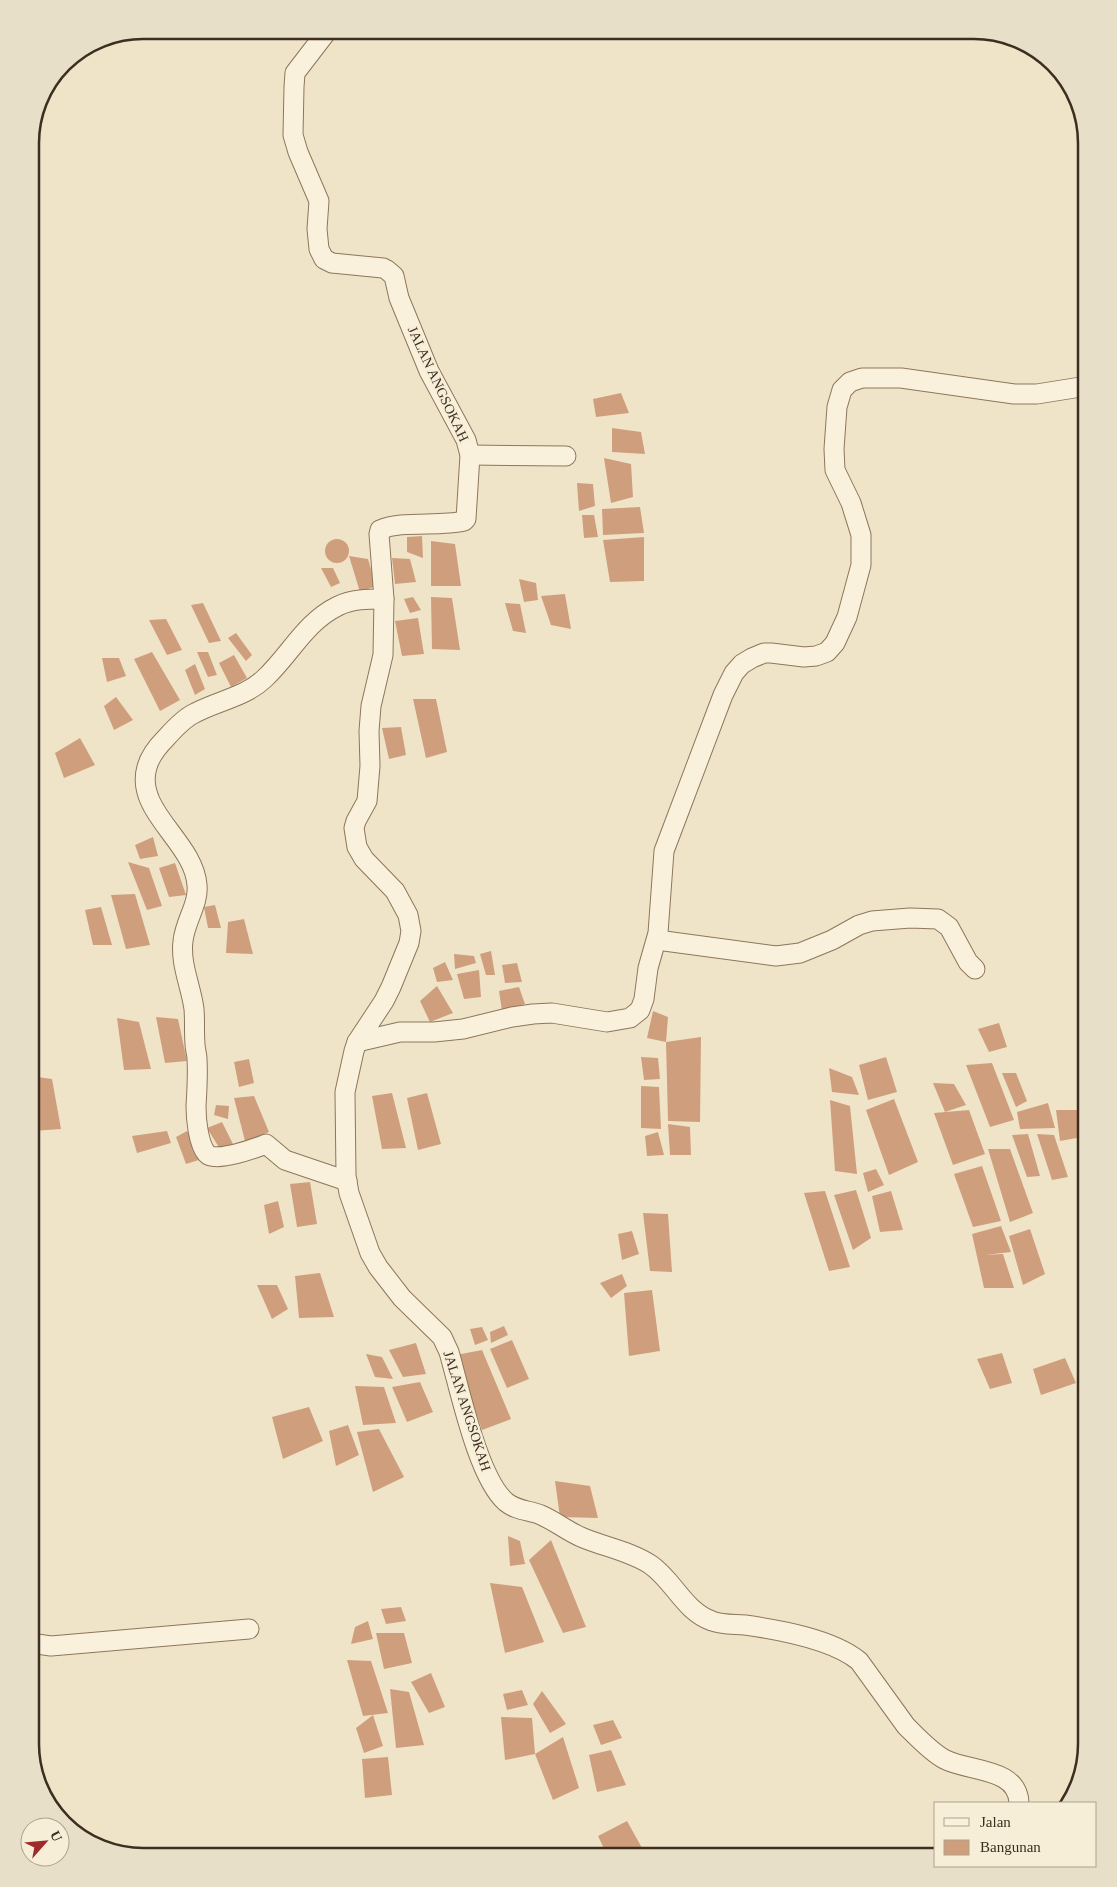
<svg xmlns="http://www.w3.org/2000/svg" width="1117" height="1887" viewBox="0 0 1117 1887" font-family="Georgia,serif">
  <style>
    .building { fill: #cf9f7d }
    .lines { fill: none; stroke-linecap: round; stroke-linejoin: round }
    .minor-casing { stroke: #8d765c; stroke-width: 21 }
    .minor { stroke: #faf1dc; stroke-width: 19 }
    .labels { text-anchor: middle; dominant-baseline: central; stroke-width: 4.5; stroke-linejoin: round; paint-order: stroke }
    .street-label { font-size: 14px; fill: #3d2e20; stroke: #f7eed8 }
    .rim { fill: none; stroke: #3d2e20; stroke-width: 2.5 }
  </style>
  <rect width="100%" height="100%" fill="#f0e4c8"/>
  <!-- building -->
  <g class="building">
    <path d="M621,393L629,413L596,417L593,399Z"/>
    <path d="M612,428L641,432L645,454L612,452Z"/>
    <path d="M604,458L631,464L633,497L611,503Z"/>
    <path d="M577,483L593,484L595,506L579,511Z"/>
    <path d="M640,507L644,533L603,535L602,509Z"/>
    <path d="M582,515H594L598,537L584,538Z"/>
    <path d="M422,536L423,558L407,552V537Z"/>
    <path d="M644,537V581L610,582L603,540Z"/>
    <circle cx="337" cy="551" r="12"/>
    <path d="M431,541L455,544L461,586H431Z"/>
    <path d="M349,556L368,559L376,586L360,592Z"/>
    <path d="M392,558L410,559L416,582L395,584Z"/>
    <path d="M321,568H333L340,583L331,587Z"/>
    <path d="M519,579L536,583L538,600L524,602Z"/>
    <path d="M565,594L571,629L551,625L541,596Z"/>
    <path d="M413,597L421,610L410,613L404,599Z"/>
    <path d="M431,597L452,598L460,650L432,649Z"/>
    <path d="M203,603L221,641L209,643L191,605Z"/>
    <path d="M505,603L520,604L526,633L513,631Z"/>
    <path d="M418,618L424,654L402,656L395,621Z"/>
    <path d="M166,619L182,650L167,655L149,620Z"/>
    <path d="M236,633L252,655L246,661L228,638Z"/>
    <path d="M152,652L180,700L160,711L134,659Z"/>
    <path d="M197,652H208L217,675L208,677Z"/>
    <path d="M234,655L247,678L231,687L219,663Z"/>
    <path d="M102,658H119L126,676L107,682Z"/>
    <path d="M195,664L205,689L195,695L185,670Z"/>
    <path d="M116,697L133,720L114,730L104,706Z"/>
    <path d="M413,699H436L447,752L426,758Z"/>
    <path d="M401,727L406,755L389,759L382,728Z"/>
    <path d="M80,738L95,765L64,778L55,753Z"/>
    <path d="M153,837L158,856L140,859L135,845Z"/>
    <path d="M128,862L149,868L162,906L147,910Z"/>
    <path d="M175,863L186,895L169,897L159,868Z"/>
    <path d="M135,894L150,945L126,949L111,895Z"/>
    <path d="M215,905L221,928H208L204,907Z"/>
    <path d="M101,907L112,945H93L85,910Z"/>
    <path d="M244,919L253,954L226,953L228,922Z"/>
    <path d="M491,951L495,975H486L480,954Z"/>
    <path d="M454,954L474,956L476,963L455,969Z"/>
    <path d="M445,962L453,980L437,982L433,968Z"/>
    <path d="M517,963L522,982L505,983L502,965Z"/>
    <path d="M479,970L481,997L464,999L457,974Z"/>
    <path d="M437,986L453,1013L430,1022L420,1001Z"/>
    <path d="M519,987L525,1004L502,1011L499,991Z"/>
    <path d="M653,1011L668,1017L666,1042L647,1038Z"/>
    <path d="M156,1017L178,1019L187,1061L165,1063Z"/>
    <path d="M117,1018L139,1022L151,1069L124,1070Z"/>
    <path d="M999,1023L1007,1047L989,1052L978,1029Z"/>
    <path d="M701,1037L700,1122L668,1121L666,1042Z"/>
    <path d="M641,1057L658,1058L660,1079L644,1080Z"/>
    <path d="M886,1057L897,1092L868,1100L859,1065Z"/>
    <path d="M249,1059L254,1083L239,1087L234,1062Z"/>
    <path d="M992,1063L1014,1120L990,1127L966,1065Z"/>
    <path d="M829,1068L852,1077L859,1095L832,1092Z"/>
    <path d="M1002,1073H1016L1027,1101L1016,1107Z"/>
    <path d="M30,1076L52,1079L61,1129L33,1131Z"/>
    <path d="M933,1083L954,1084L966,1105L945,1112Z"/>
    <path d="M641,1086L659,1087L661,1129L641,1128Z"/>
    <path d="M392,1093L406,1148L382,1149L372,1096Z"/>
    <path d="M427,1093L441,1144L418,1150L407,1098Z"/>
    <path d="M254,1096L269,1132L245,1141L234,1098Z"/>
    <path d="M894,1099L918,1162L889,1175L866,1110Z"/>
    <path d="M830,1100L850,1106L857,1174L835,1171Z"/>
    <path d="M1048,1103L1055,1128L1020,1129L1017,1112Z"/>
    <path d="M216,1105L229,1106L228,1119L214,1115Z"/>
    <path d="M969,1110L985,1154L953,1165L934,1113Z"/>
    <path d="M1056,1110H1077L1082,1137L1060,1141Z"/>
    <path d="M222,1122L233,1144L220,1149L207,1128Z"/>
    <path d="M668,1124L690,1127L691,1155H670Z"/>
    <path d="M167,1131L171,1143L137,1153L132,1136Z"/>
    <path d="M187,1131L202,1159L186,1164L176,1137Z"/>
    <path d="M658,1132L664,1155L647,1156L645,1136Z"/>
    <path d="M1028,1134L1040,1176L1027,1177L1012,1135Z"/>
    <path d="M1037,1134L1054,1135L1068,1177L1052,1180Z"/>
    <path d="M988,1149H1010L1033,1213L1010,1222Z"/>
    <path d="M982,1166L1001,1221L973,1227L954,1174Z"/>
    <path d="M876,1169L884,1185L868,1192L863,1173Z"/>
    <path d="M310,1182L317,1224L297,1227L290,1184Z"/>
    <path d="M856,1190L871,1238L853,1250L834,1195Z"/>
    <path d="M825,1191L850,1267L829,1271L804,1193Z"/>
    <path d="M891,1191L903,1230L880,1232L872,1196Z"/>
    <path d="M278,1201L284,1227L269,1234L264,1205Z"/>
    <path d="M643,1213L668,1214L672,1272L650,1271Z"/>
    <path d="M1001,1226L1011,1252L985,1255L1003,1254L1014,1288H984L972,1234Z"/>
    <path d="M1030,1229L1045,1274L1023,1285L1009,1236Z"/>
    <path d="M632,1231L639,1254L622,1260L618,1234Z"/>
    <path d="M320,1273L334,1317L299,1318L295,1276Z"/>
    <path d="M622,1274L627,1286L611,1298L600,1283Z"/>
    <path d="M257,1285H277L288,1309L272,1319Z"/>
    <path d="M652,1290L660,1351L629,1356L624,1293Z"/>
    <path d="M504,1326L508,1335L491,1343L490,1332Z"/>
    <path d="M482,1327L488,1340L475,1345L470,1329Z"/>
    <path d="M512,1340L529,1379L507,1388L490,1349Z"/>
    <path d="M416,1343L426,1374L403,1377L389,1350Z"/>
    <path d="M482,1350L511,1419L482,1430L456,1355Z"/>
    <path d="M1002,1353L1012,1383L990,1389L977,1359Z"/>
    <path d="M366,1354L382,1357L393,1379L375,1377Z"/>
    <path d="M1065,1358L1076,1383L1041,1395L1033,1369Z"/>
    <path d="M420,1382L433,1412L407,1422L392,1387Z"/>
    <path d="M355,1386L384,1387L396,1423L363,1425Z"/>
    <path d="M309,1407L323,1441L283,1459L272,1417Z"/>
    <path d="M348,1425L359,1455L336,1466L329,1431Z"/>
    <path d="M379,1429L404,1477L373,1492L357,1432Z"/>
    <path d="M555,1481L590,1486L598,1518L560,1517Z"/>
    <path d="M508,1536L520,1541L525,1564L510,1566Z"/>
    <path d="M551,1540L586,1627L563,1633L529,1560Z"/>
    <path d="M490,1583L522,1587L544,1642L505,1653Z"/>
    <path d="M401,1607L406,1621L386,1624L381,1609Z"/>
    <path d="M368,1621L373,1639L351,1644L355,1627Z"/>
    <path d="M376,1633H404L412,1663L384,1669Z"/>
    <path d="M347,1660L371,1661L388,1713L363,1716Z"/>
    <path d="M431,1673L445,1707L429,1713L411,1682Z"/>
    <path d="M390,1689L409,1692L424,1745L396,1748Z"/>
    <path d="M522,1690L528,1705L507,1710L503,1694Z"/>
    <path d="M542,1691L566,1724L550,1733L533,1704Z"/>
    <path d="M373,1715L383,1746L364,1753L356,1728Z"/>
    <path d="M501,1717L532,1718L535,1754L505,1760Z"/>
    <path d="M613,1720L622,1738L601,1745L593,1725Z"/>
    <path d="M563,1737L579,1788L553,1800L535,1754Z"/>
    <path d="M611,1750L626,1785L597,1792L589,1755Z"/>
    <path d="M388,1757L392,1795L365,1798L362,1759Z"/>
    <path d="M627,1821L647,1857H608L598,1836Z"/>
  </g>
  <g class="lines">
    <defs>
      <g id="minor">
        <path d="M328,30L295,73L294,87L293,135L298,152L319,201L317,229L319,249L324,259L332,263L383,268L387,270L394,276L399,298L429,371L466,440L470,455L466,519L464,521C440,527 400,520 380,530L379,534L384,599L383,655L371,706L369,731L370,766L367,801L356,821L354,828L357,847L364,859L395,891L408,915L411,931L409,943L391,987L384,1001L357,1042L354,1051L345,1092L346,1176L349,1193L370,1253L378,1267L402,1298L442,1337L449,1352C460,1390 478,1478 506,1502C517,1511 529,1510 541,1515C555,1521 567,1531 581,1537C604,1547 630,1551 651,1565C674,1581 684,1611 712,1621C722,1625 734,1624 745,1625C780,1630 832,1639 859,1661L906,1726C917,1737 931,1752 944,1759C968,1772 1018,1767 1019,1803"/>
        <path d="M470,455L566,456"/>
        <path d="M657,940L776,956L800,953L832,940L859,925L872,921L910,918L938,919L949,927L968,962L975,969"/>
        <path d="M357,1042L400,1032H434L463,1029L512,1017L533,1014L552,1013L607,1022L630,1018L640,1010L644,999L648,968L658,933L664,851L723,695L734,673L742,664L752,658L764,653H771L804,657L816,656L827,652L835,643L847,617L861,565V535L851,503L835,470L834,449L837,407L842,390L850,382L862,378H901L1014,394H1037L1087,386"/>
        <path d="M347,1181L285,1160L266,1144C256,1148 215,1163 207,1154C198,1144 196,1118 196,1106C197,1090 198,1075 197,1059C197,1054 195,1049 195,1044C194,1032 195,1021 194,1009C191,986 180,964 183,941C185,921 199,904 197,885C194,842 134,811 147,767C150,756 158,746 166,738C174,729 184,718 195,713C217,701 245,697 264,679C290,655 305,622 338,606C352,599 368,599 384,599"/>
        <path d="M30,1643L51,1646L249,1629"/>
      </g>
    </defs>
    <!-- minor casing -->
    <use href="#minor" class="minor-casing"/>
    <!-- minor -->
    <use href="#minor" class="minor"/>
  </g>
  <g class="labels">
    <!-- street labels -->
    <g class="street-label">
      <text transform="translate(438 384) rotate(65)">JALAN ANGSOKAH</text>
      <text transform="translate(467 1411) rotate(72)">JALAN ANGSOKAH</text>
    </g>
  </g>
  <!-- crop -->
  <path d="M0 0H1117V1887H0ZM143 39H974A104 104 0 0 1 1078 143V1744A104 104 0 0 1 974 1848H143A104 104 0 0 1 39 1744V143A104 104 0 0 1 143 39Z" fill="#e8dfc9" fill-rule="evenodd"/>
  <path class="rim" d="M143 39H974A104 104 0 0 1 1078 143V1744A104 104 0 0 1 974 1848H143A104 104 0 0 1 39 1744V143A104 104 0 0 1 143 39Z"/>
  <!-- legend -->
  <rect x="934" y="1802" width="162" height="65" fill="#f7eed8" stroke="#ada18e"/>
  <rect x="944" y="1818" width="25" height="8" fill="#faf1dc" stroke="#ada18e"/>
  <text x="980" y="1827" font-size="15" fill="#3d2e20">Jalan</text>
  <rect x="944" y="1840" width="25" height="15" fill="#cf9f7d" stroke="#ada18e"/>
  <text x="980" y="1852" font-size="15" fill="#3d2e20">Bangunan</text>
  <!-- north arrow -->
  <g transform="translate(45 1842) rotate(63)"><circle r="24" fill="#f7eed8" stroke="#ada18e"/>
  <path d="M0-4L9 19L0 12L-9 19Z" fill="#9e2a2b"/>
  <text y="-8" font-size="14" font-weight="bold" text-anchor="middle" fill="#3d2e20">U</text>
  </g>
</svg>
